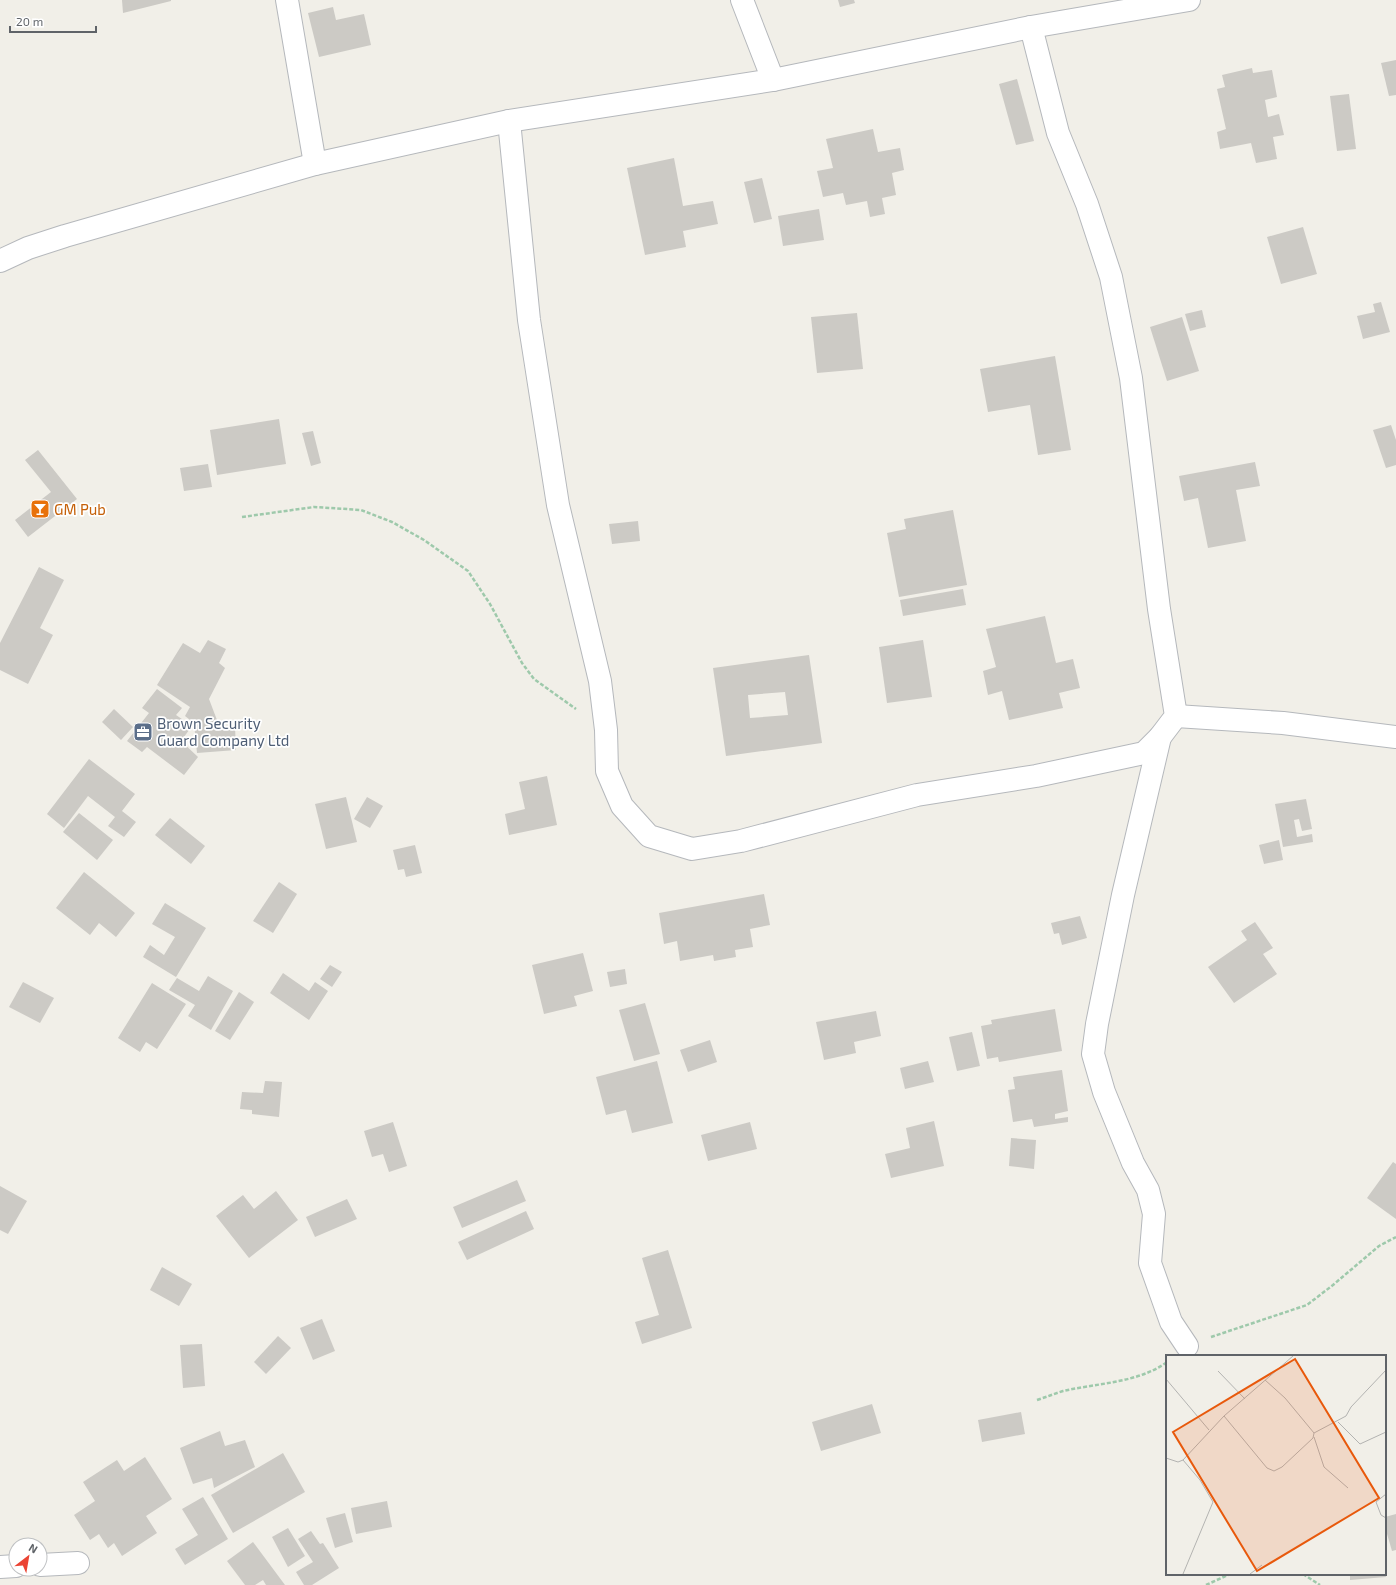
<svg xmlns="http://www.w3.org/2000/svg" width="1396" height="1585" viewBox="0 0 1396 1585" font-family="'Exo 2',sans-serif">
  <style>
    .building { fill: #cccac5; fill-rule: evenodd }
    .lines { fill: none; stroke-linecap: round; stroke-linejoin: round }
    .street-casing { stroke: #b5b8bc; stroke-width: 24 }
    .path { stroke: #9ec9ab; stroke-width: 2.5; stroke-dasharray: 4 2; stroke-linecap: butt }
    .street { stroke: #fff; stroke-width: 22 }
    .labels { text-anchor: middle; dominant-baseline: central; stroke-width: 3.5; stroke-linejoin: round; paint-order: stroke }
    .food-label { font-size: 15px; fill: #c56008; stroke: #fff; text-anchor: start }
    .service-label { font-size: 15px; fill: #4e5e75; stroke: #fff; text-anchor: start }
    .inset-road { fill: none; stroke: #b3b3b1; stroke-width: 1 }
    .view { fill: #e8590c; fill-opacity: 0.15; stroke: #e8590c; stroke-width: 2 }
    .inset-edge { fill: none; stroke: #5f6368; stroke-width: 2 }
  </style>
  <rect width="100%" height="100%" fill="#f1efe8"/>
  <!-- building -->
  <g class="building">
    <path d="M122,0H171V1L123,13Z"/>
    <path d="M838,0H854L855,3L840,7Z"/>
    <path d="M333,7L336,20L364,14L371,45L319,57L308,13Z"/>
    <path d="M1396,60V95L1389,96L1381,63Z"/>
    <path d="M1252,68L1253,73L1272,70L1277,97L1265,100L1268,117L1279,114L1284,135L1273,137L1277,159L1256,163L1251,143L1220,149L1217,132L1226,129L1217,89L1225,87L1222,75Z"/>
    <path d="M1017,79L1034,141L1016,145L999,84Z"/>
    <path d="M1349,94L1356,149L1337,151L1330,96Z"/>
    <path d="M873,129L878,152L900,148L904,170L892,173L896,195L882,198L885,214L870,217L867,201L846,205L843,193L823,197L817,171L833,168L826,139Z"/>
    <path d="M674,158L683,206L713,201L718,224L683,231L686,247L645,255L627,168Z"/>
    <path d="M762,178L772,219L754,223L744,182Z"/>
    <path d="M819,209L824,240L783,246L778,216Z"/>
    <path d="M1303,227L1317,274L1281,284L1267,237Z"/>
    <path d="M1381,302L1390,332L1363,339L1357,316L1375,312L1373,304Z"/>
    <path d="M1202,310L1206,327L1190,331L1185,314Z"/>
    <path d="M857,313L863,369L817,373L811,317Z"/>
    <path d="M1182,317L1199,371L1167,381L1150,327Z"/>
    <path d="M1055,356L1071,450L1038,455L1030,405L988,412L980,369Z"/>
    <path d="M279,419L286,464L217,475L210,430Z"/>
    <path d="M1391,425L1396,440V465L1386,468L1373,430Z"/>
    <path d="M313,431L321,463L311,466L302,433Z"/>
    <path d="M38,450L77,499L28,537L15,520L51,492L25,460Z"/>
    <path d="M1255,462L1260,486L1236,490L1246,541L1208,548L1198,498L1184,501L1179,476Z"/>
    <path d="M208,464L212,487L184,491L180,468Z"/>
    <path d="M953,510L967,585L899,597L887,533L906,529L904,519Z"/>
    <path d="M638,521L640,541L612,544L609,524Z"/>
    <path d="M39,567L64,580L40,628L53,635L28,684L0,670V643Z"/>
    <path d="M963,589L966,605L903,616L900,600Z"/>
    <path d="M1045,616L1056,663L1073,659L1080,688L1059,693L1063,708L1009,720L1002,691L988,695L983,671L996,667L986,629Z"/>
    <path d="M208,640L226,649L219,663L225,668L209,699L220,728L235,726L236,750L197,753L194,723L185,716L190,707L157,685L183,643L200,653Z"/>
    <path d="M923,640L932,697L887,703L879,647Z"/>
    <path d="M809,655L822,743L726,756L713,668ZM785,692L788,715L750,718L748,695Z"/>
    <path d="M157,689L182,708L176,715L192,726L181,741L198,757L184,775L147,747L142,752L127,741L149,713L142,708Z"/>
    <path d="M114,709L133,727L121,740L102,722Z"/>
    <path d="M89,759L135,794L122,811L136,822L124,837L108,826L115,817L88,796L64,828L47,814Z"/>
    <path d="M547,776L557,825L509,835L505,814L525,809L519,782Z"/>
    <path d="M346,797L357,842L326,849L315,804Z"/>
    <path d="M367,797L383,806L370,828L354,819Z"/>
    <path d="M1306,799L1312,829L1302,831L1299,819L1294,820L1297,837L1312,834L1313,842L1283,847L1275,804Z"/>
    <path d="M79,813L113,840L97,860L63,832Z"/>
    <path d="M170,818L205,846L191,864L155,835Z"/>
    <path d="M1279,840L1283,860L1264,864L1259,845Z"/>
    <path d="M415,845L422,873L406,877L404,869L398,870L393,850Z"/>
    <path d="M84,872L135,913L116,937L99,923L90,935L56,908Z"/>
    <path d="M279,882L297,894L273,933L253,921Z"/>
    <path d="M764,894L770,925L750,929L753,947L735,950L736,957L714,961L713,955L680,961L677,941L664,944L659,913Z"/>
    <path d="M165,903L206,928L176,977L143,957L150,945L164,955L175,937L152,924Z"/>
    <path d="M1080,916L1087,938L1062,945L1059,933L1054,934L1051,923Z"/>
    <path d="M1255,922L1273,948L1263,954L1277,974L1234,1003L1208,967L1247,940L1241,931Z"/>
    <path d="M583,953L593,991L574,996L577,1006L544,1014L532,965Z"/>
    <path d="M330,965L342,972L332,987L320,979Z"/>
    <path d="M625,969L627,984L610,987L607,972Z"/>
    <path d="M283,973L309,991L315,982L328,991L309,1020L270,993Z"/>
    <path d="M208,976L233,991L211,1030L188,1016L195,1005L169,990L177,978L199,991Z"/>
    <path d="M23,982L54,998L40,1023L9,1007Z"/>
    <path d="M152,983L186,1004L157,1049L146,1042L140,1052L118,1038Z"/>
    <path d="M239,992L254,1002L230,1040L215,1031Z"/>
    <path d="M645,1003L660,1054L634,1061L619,1010Z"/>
    <path d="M1055,1009L1062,1051L999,1062L998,1057L987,1059L981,1026L992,1024L991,1020Z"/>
    <path d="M876,1011L881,1036L854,1042L856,1053L824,1060L816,1022Z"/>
    <path d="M972,1032L980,1066L957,1071L949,1037Z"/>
    <path d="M710,1040L717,1062L688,1072L680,1050Z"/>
    <path d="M657,1061L673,1123L632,1133L626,1110L606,1115L596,1077Z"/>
    <path d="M928,1061L934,1082L905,1089L900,1068Z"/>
    <path d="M1062,1070L1068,1111L1055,1114V1119L1068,1117V1122L1034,1127L1032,1119L1013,1122L1008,1090L1015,1089L1013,1077Z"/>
    <path d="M265,1081L282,1082L279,1117L252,1114V1110L240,1109L242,1092L263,1093Z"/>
    <path d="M934,1121L944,1166L891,1178L885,1154L910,1148L906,1128Z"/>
    <path d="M393,1122L407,1166L389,1172L383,1154L372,1157L364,1131Z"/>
    <path d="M750,1122L757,1149L708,1161L701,1135Z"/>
    <path d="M1011,1138L1036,1140L1034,1169L1009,1166Z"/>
    <path d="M1393,1162L1396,1164V1219L1367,1198Z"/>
    <path d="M517,1180L526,1201L462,1228L453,1207Z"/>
    <path d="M0,1186L27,1201L8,1234L0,1230Z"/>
    <path d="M276,1191L298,1220L249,1258L216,1216L243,1195L254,1209Z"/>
    <path d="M347,1199L357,1219L315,1237L306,1217Z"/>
    <path d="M526,1211L534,1229L467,1260L458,1242Z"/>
    <path d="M668,1250L692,1328L642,1344L635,1322L659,1315L642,1258Z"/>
    <path d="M162,1267L192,1284L179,1306L150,1290Z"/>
    <path d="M322,1319L335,1351L313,1360L300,1328Z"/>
    <path d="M278,1336L291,1348L266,1374L254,1362Z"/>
    <path d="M202,1344L205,1386L183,1388L180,1345Z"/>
    <path d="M872,1404L881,1433L821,1451L812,1422Z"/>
    <path d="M1021,1412L1025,1434L982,1442L978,1420Z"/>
    <path d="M220,1431L225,1446L245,1440L255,1467L214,1488L212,1478L193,1484L180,1448Z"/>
    <path d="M283,1453L305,1492L233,1533L211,1495Z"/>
    <path d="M145,1457L172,1499L146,1516L157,1533L122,1556L114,1543L108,1548L99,1534L90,1540L74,1515L95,1501L83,1482L117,1460L124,1471Z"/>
    <path d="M203,1497L228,1539L185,1565L175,1549L198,1535L182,1509Z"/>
    <path d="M387,1501L392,1527L356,1534L351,1508Z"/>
    <path d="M345,1513L353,1542L335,1548L326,1518Z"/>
    <path d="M1396,1514V1550L1392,1551L1385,1527V1517Z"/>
    <path d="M288,1528L305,1556L288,1567L272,1537Z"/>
    <path d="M311,1531L320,1544L323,1543L339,1568L312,1585H304L296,1572L313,1562L298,1539Z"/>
    <path d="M253,1542L285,1585H266L263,1580L255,1585H245L227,1561Z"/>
    <path d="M1350,1574H1385L1386,1577L1350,1580Z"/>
  </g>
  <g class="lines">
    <defs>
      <g id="street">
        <path d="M287,0L315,164"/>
        <path d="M742,0L773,80"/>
        <path d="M509,121L529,320L558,505L600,681L606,730L607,771L622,806L649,836L692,849L741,841L917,795L1036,776L1144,753L1160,737L1176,716L1159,609L1131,378L1111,277L1087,204L1058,133L1031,27"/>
        <path d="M0,261L28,248L65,236L315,164L509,121L773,80L1031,27L1189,0"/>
        <path d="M1176,716L1283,723L1396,737"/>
        <path d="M1160,737L1123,895L1097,1024L1093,1054L1104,1092L1133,1163L1148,1190L1154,1214L1150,1263L1171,1322L1187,1346"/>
        <path d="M40,1565L78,1563"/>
        <path d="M0,1567L16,1566"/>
      </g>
    </defs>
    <!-- street casing -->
    <use href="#street" class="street-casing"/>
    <!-- path -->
    <g class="path">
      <path d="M242,517L314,507L361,510L392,522L424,540L468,571L490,604L522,663L534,679L576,709"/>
      <path d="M1211,1337L1307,1305L1333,1285L1379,1246L1396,1237"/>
      <path d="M1037,1400C1046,1397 1054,1394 1063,1391C1098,1383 1138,1383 1167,1362"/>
      <path d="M1303,1574L1320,1585"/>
      <path d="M1206,1585L1230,1574"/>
    </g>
    <!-- street -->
    <use href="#street" class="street"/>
  </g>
  <!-- icons -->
  <defs>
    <symbol id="bar-square" viewBox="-11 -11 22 22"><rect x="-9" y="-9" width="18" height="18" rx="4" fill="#e8710a" stroke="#fff"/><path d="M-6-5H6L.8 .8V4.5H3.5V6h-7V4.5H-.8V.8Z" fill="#fff"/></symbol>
    <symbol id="office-square" viewBox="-11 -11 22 22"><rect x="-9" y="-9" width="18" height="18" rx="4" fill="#5c6f8a" stroke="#fff"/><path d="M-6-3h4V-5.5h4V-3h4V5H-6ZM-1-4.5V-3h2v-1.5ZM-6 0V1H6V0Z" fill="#fff"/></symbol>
  </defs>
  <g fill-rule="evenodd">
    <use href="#bar-square" x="29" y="498" width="22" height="22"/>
    <use href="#office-square" x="132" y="721" width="22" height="22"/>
  </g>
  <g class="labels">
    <!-- food labels -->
    <g class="food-label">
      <text x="54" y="509">GM Pub</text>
    </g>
    <!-- service labels -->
    <g class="service-label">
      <text x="157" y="723">Brown Security<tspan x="157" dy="17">Guard Company Ltd</tspan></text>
    </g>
  </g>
  <!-- overview -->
  <g transform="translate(1166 1355)">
    <rect width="220" height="220" fill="#f1efe8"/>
    <path class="inset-road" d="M52,16L79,44M0,24L43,75M58,61L101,113L108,116L116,112L147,83L148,78L119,43L99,25M172,67L194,89L220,77M148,78L180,61L185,52L220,15M148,82L158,112L182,133M0,103L12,107L17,105L58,61L127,1M17,105L34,125L47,147L17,219M220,139L210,147L215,160L220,163M84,219L96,210"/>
    <path class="view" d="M129,4L213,143L91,216L7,77Z"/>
    <rect width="220" height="220" class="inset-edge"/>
  </g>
  <!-- north arrow -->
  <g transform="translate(28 1557) rotate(31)"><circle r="19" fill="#ffffff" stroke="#bfc1c3"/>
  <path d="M0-3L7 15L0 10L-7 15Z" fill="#eb4434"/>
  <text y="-6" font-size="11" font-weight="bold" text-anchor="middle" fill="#5f6368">N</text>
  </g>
  <!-- scale -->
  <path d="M10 26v6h86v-6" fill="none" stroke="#5f6368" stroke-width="2"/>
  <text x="16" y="26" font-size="12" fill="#5f6368" stroke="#ffffff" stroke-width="3" paint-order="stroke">20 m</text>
</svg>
